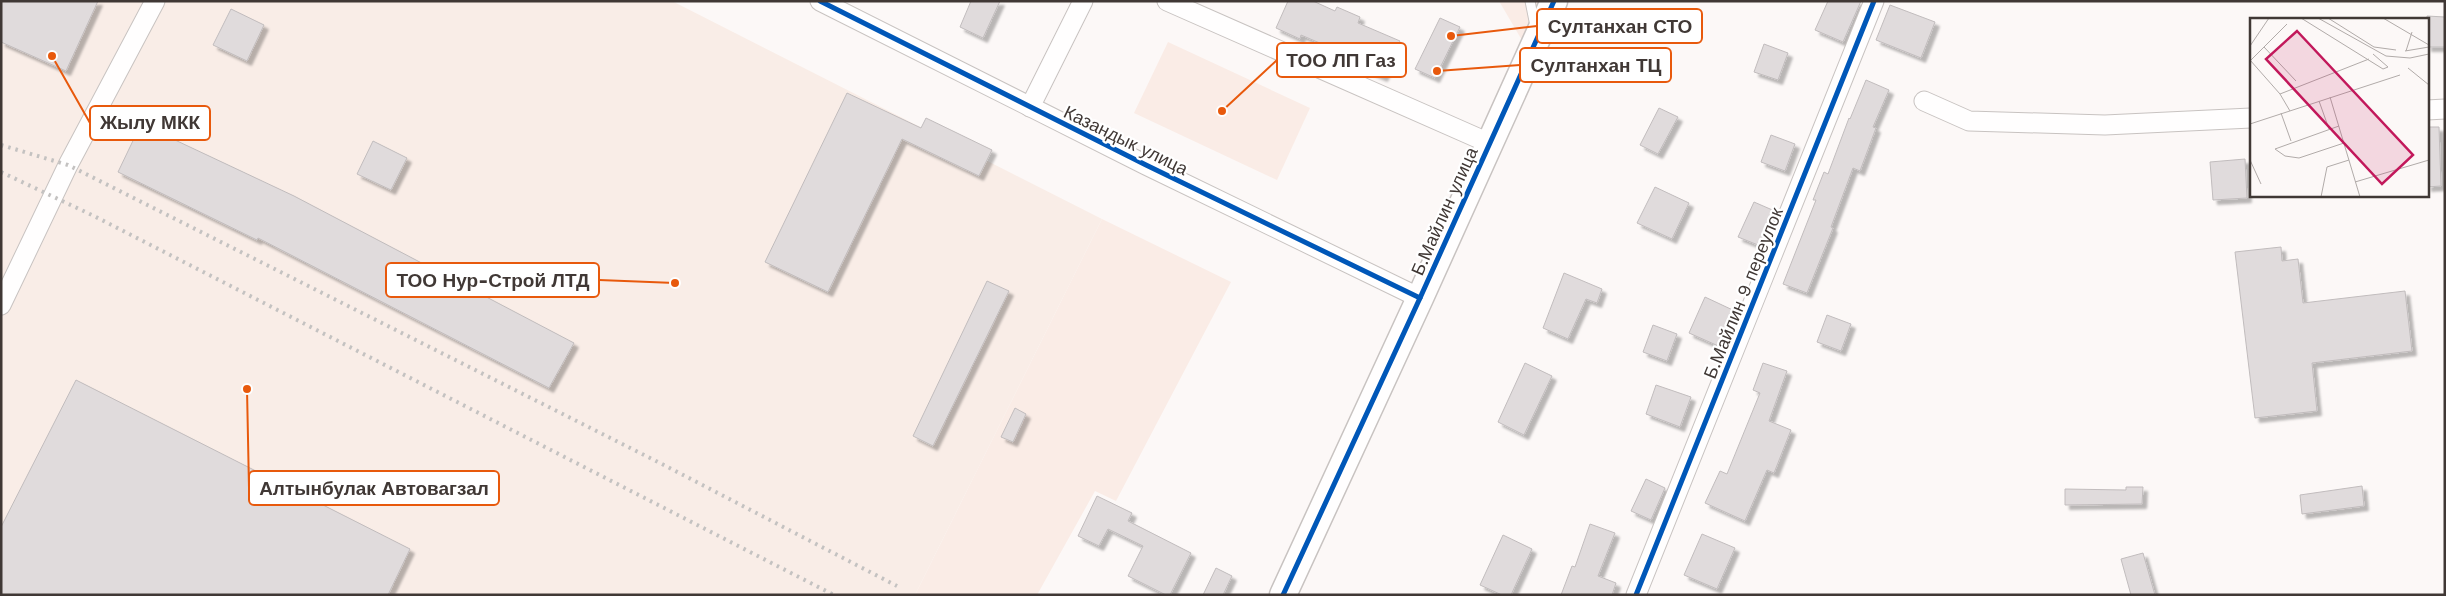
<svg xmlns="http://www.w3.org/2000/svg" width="2446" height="596" viewBox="0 0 2446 596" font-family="'Work Sans',sans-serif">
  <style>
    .built { fill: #faece6 }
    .industrial { fill: #f9ede7 }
    .building { fill: #e0dbdc; stroke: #c1bcbd; filter: url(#shadow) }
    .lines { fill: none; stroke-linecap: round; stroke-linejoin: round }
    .lane-casing { stroke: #c8c3c1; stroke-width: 11 }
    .street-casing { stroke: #c8c3c1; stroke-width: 21 }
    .secondary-casing { stroke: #c8c3c1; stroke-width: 29 }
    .lane { stroke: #fffefe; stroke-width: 9 }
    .street { stroke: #fffefe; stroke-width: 19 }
    .secondary { stroke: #fffefe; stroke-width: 26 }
    .rail { stroke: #c4c2c1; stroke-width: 4; stroke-dasharray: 2.5 5; stroke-linecap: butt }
    .cycleway-casing { stroke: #fff; stroke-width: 8 }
    .cycleway { stroke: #0057b8; stroke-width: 5 }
    .labels { text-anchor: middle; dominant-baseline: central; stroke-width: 4.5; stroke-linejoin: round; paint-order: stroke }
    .street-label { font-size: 18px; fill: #403835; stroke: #fff }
    .inset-road { fill: none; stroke: #b1aba9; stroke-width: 1 }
    .view { fill: #c2185b; fill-opacity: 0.15; stroke: #c2185b; stroke-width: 2.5 }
    .inset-edge { fill: none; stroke: #403835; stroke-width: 2.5 }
    .leader { fill: none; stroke: #e8590c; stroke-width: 2 }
    .callout-dot { fill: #e8590c; stroke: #fff; stroke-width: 2 }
    .callout { fill: #fff; stroke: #e8590c; stroke-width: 2 }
    .callout-label { font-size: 19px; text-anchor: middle; font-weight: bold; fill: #403835 }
  </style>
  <defs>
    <filter id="shadow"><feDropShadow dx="4.5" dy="4.5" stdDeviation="1" flood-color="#0004"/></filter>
  </defs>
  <rect width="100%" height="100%" fill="#fcf8f7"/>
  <!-- built -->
  <g class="built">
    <path d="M1499,1H1542L1523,42Z"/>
    <path d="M1168,42L1310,108L1277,180L1134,113Z"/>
    <path d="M1102,219L1231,282L1116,501L1095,491L1037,595H915Z"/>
  </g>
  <!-- industrial -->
  <path class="industrial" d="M1,1H672L1102,219L915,595H1Z"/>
  <!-- building -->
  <g class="building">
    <path d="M1,1H98L66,71L1,42Z"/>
    <path d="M971,1H1000L983,38L960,27Z"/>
    <path d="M1288,1H1313L1335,11L1337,7L1360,17L1358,23L1400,41L1383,77L1359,67L1362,61L1301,35L1300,39L1276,28Z"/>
    <path d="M1828,1H1861L1843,42L1815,30Z"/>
    <path d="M1890,5L1935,22L1921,58L1876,40Z"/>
    <path d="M231,9L264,25L247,61L213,45Z"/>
    <path d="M2427,16L2445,17V47H2427Z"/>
    <path d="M1440,18L1460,27L1435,78L1415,69Z"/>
    <path d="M1764,44L1788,53L1778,80L1754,72Z"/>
    <path d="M1866,80L1889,90L1873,127L1876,128L1860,171L1853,168L1831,227L1833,228L1807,293L1783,284L1816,200H1813L1824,172L1828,174L1849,118L1850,119Z"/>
    <path d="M847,93L921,128L926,118L992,150L979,176L902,139L828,292L765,262Z"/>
    <path d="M1659,108L1678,117L1658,154L1640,145Z"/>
    <path d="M141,124L294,196L574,343L549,388L258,238L257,240L118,172Z"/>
    <path d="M2427,127H2439L2441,186L2427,187Z"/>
    <path d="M1771,135L1795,144L1785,171L1761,162Z"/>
    <path d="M373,141L407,158L391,190L357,174Z"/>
    <path d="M2245,159L2247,198L2213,200L2210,162Z"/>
    <path d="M1655,187L1689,203L1672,239L1637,223Z"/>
    <path d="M1754,202L1777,212L1763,247L1738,237Z"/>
    <path d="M2281,247L2282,261L2298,259L2303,303L2405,291L2412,351L2312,363L2317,411L2255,418L2235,252Z"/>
    <path d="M1564,273L1602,289L1597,303L1586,299L1568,339L1543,328Z"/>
    <path d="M987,281L1009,291L933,446L913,436Z"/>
    <path d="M1705,297L1737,312L1723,348L1689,333Z"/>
    <path d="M1827,315L1851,324L1841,351L1817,342Z"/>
    <path d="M1653,325L1677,334L1667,361L1643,352Z"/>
    <path d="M1525,363L1552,376L1524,435L1498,422Z"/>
    <path d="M1763,363L1787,371L1769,421L1791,430L1774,473L1767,470L1745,521L1705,503L1720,471L1727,474L1760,393L1753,390Z"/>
    <path d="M76,380L410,549L388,595H1V527Z"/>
    <path d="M1656,385L1691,397L1680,427L1646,414Z"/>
    <path d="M1015,408L1026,414L1013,442L1001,437Z"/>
    <path d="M1646,479L1665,488L1651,520L1631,511Z"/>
    <path d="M2362,486L2364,506L2302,514L2300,495Z"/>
    <path d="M2126,487H2143L2142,504L2065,505V489L2126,490Z"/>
    <path d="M1097,496L1132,513L1128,521L1191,553L1170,595H1166L1128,576L1143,546L1108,529L1099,546L1078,536Z"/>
    <path d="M1590,524L1615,533L1598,576L1616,583L1612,595H1561L1572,566L1575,567Z"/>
    <path d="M1702,534L1735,548L1717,589L1684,575Z"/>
    <path d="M1503,535L1532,549L1511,595H1502L1480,585Z"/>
    <path d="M2143,553L2155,595H2131L2121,559Z"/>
    <path d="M1216,568L1232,576L1223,595H1203Z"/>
  </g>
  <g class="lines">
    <defs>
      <path id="lane" d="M1530,1L1535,26"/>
      <g id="street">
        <path d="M820,1L1146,165L1420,298"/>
        <path d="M1167,1L1489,143"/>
        <path d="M1924,101L1969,121L2105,125L2251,118"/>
        <path d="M1030,107L1083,1"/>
        <path d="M2427,110L2445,109"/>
        <path d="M1,305L68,165L155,1"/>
        <path d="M1636,595L1874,1"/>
      </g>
      <path id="secondary" d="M1283,595L1420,298L1554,1"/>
    </defs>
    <!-- lane casing -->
    <use href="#lane" class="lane-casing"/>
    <!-- street casing -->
    <use href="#street" class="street-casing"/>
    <!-- secondary casing -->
    <use href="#secondary" class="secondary-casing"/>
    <!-- lane -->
    <use href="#lane" class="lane"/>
    <!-- street -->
    <use href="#street" class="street"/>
    <!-- secondary -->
    <use href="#secondary" class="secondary"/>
    <!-- rail -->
    <g class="rail">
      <path d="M1,145L68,165L660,463L897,586"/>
      <path d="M1,172L94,216L834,595"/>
    </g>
    <defs>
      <g id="cycleway">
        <path d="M820,1L1146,165L1420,298"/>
        <path d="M1283,595L1420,298L1554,1"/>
        <path d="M1636,595L1874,1"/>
      </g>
    </defs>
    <!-- cycleway casing -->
    <use href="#cycleway" class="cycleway-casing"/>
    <!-- cycleway -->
    <use href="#cycleway" class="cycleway"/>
  </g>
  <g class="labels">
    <!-- street labels -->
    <g class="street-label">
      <text transform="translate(1126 140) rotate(26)">Казандык улица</text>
      <text transform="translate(1444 211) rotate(-66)">Б.Майлин улица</text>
      <text transform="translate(1743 293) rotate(-68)">Б.Майлин 9 переулок</text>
    </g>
  </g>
  <!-- overview -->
  <g transform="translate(2250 18)">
    <rect width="179" height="179" fill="#fcf8f7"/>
    <path class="inset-road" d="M51,0L133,51L138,49M68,0L136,38L160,40L179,36M78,0L124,29L146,32M133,0L179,27M0,28L19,0M14,29L46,63M155,33L179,29M156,33L162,14M123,36L138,49M0,42L30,76L40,93M1,42L37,6M158,50L179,67M30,76L119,41M80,79L110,179M69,83L79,111M31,95L41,123M0,106L150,57M89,108L25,131L35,138L49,140L94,125M0,142L11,166M105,164L179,142M71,179L77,149L99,142"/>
    <path class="view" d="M47,13L163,137L132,166L16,41Z"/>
    <rect width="179" height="179" class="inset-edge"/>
  </g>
  <!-- callouts -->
  <path class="leader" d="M1451 36L1537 26M1222 111L1277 60M1437 71L1520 65M52 56L90 123M675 283L599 280M247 389L249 488"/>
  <g class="callout-dot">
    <circle cx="1451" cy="36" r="5"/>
    <circle cx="1222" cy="111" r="5"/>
    <circle cx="1437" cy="71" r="5"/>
    <circle cx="52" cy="56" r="5"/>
    <circle cx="675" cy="283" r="5"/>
    <circle cx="247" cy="389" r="5"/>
  </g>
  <g class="callout">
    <rect x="1537" y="9" width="165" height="34" rx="5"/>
    <rect x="1277" y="43" width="129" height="34" rx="5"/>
    <rect x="1520" y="48" width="151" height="34" rx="5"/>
    <rect x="90" y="106" width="120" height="34" rx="5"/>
    <rect x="386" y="263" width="213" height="34" rx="5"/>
    <rect x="249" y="471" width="250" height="34" rx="5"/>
  </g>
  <g class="callout-label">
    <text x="1620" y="33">Султанхан СТО</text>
    <text x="1341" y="67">ТОО ЛП Газ</text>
    <text x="1596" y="72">Султанхан ТЦ</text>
    <text x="150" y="129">Жылу МКК</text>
    <text x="493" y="287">ТОО Нур-Строй ЛТД</text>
    <text x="374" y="495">Алтынбулак Автовагзал</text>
  </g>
  <!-- border -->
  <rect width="2446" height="596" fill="none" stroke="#403835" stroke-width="5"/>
</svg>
